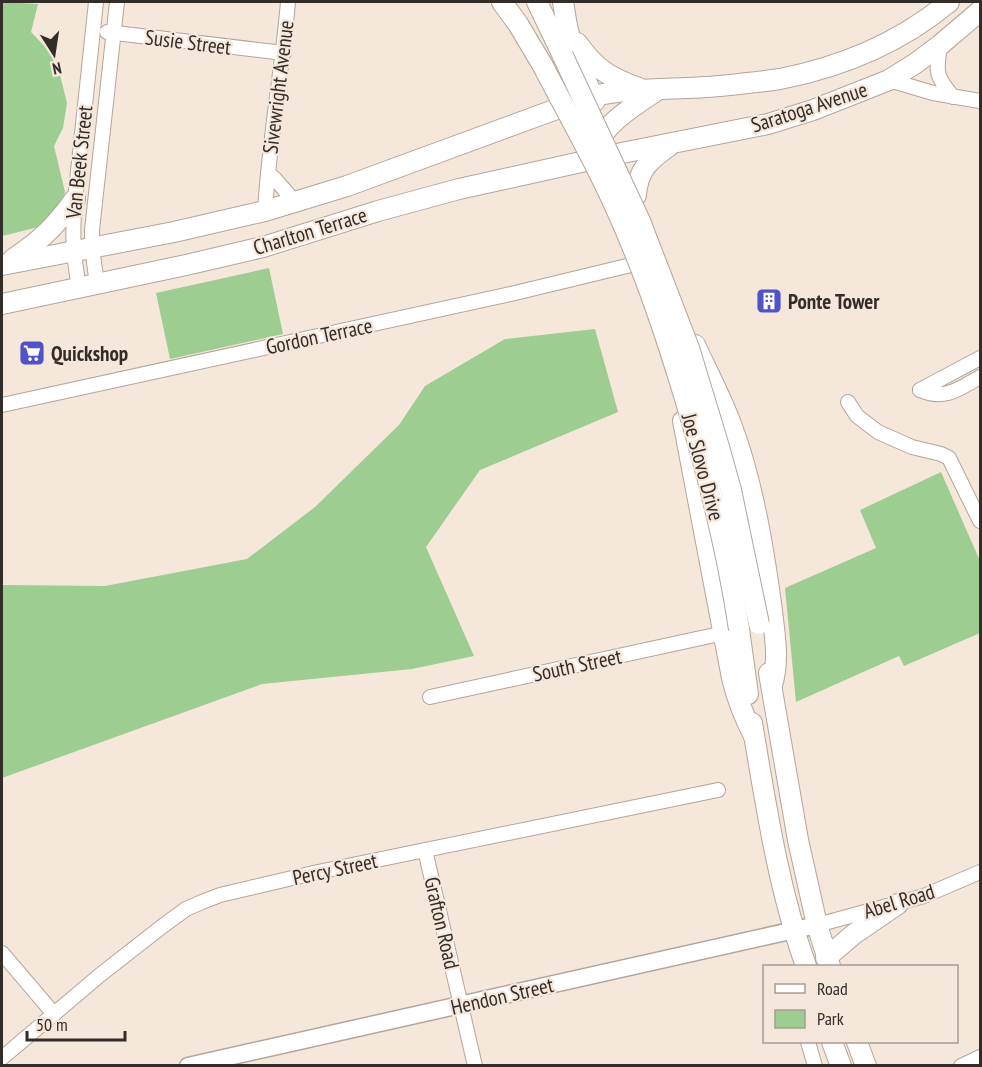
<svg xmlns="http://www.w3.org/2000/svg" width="982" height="1067" viewBox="0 0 982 1067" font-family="'PT Sans Narrow',sans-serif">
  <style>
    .green { fill: #9dcd90 }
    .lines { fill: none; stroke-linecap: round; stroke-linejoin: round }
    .minor-casing { stroke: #b3a59a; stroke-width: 16 }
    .tertiary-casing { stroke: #b3a59a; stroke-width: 19 }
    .secondary-casing { stroke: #b3a59a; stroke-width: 22 }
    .minor { stroke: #fff; stroke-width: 14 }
    .tertiary { stroke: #fff; stroke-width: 16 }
    .secondary { stroke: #fff; stroke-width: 20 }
    .secondary-bridge-casing { stroke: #b3a59a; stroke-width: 22; stroke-linecap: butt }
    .secondary-bridge { stroke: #fff; stroke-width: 20 }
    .labels { text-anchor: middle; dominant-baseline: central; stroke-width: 4.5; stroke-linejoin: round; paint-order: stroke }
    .street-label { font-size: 21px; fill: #322d28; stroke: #f6e7db }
    .poi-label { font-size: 21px; font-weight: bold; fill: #322d28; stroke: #f6e7db; text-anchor: start }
  </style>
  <rect width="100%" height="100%" fill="#f6e7db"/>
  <!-- green -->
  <g class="green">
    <path d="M2,2L38,4L31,32L48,50L59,71L67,103L63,128L54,146L65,192L60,208L43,226L2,236Z"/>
    <path d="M269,268L283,334L170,359L156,293Z"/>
    <path d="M595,329L618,412L480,470L426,547L474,656L412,669L262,684L2,778V585L105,586L247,559L315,507L399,425L425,386L505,339Z"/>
    <path d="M941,472L980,561V633L904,666L899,656L796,702L785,588L876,548L860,510Z"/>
  </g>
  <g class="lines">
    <defs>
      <g id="minor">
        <path d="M107,32L284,53"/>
        <path d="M940,45C936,73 935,75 953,97"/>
        <path d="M889,80L933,93L980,101"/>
        <path d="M268,173L275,179L295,202"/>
        <path d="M265,211C269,141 282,71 288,2"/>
        <path d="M97,284L92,248V230L117,2"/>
        <path d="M79,287C73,254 72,233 75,199L96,2"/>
        <path d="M920,390L980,358"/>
        <path d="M920,390C944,401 959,389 980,377"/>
        <path d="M848,402L857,416L878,432L912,447L941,454L949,458L980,521"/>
        <path d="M2,405L515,293L635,264"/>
        <path d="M430,697L724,633"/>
        <path d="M425,850L475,1066"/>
        <path d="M817,925L924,896L980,872"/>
        <path d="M2,953L54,1014"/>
        <path d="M808,1042L815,1066"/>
        <path d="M2,1058L100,975L164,925L186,909L202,902L220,895L318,872L718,790"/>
        <path d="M961,1066L980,1057"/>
      </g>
      <path id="tertiary" d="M188,1066L817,925"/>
      <g id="secondary">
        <path d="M502,2L518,24L543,66"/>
        <path d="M537,2L563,56"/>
        <path d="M563,2C565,12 566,24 569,34C576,58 585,79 595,101"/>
        <path d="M577,43C596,69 608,77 639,88"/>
        <path d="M595,150C601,125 638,103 659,89"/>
        <path d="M636,195C638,170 649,160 669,146"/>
        <path d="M13,259C41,240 55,227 75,199"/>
        <path d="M2,265L174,232L265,211L347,186L592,96C635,87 678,90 720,86C740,84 760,82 780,79C841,67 901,42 949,2"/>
        <path d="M2,304L186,265L263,247L378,211L459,189L617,154L768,124L813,110L889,80L916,63L940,45L980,11"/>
        <path d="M695,345C707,371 721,397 731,424C752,479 763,545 771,603C774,630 780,659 772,685"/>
        <path d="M683,421L732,678C737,699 744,717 754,736"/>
        <path d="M739,629L748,694"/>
        <path d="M769,673L798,840L817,925L830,966"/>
        <path d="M752,723C766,805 778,888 806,966"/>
        <path d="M826,958L854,934L898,904"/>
        <path d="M832,1042L841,1066"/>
        <path d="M857,1042L866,1066"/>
      </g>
    </defs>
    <!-- minor casing -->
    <use href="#minor" class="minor-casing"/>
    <!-- tertiary casing -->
    <use href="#tertiary" class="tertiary-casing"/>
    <!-- secondary casing -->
    <use href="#secondary" class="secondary-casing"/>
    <!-- minor -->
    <use href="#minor" class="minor"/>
    <!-- tertiary -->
    <use href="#tertiary" class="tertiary"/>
    <!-- secondary -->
    <use href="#secondary" class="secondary"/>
    <defs>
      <g id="secondary-bridge">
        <path d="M563,56L640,221L689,348L719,447L731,490L759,624"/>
        <path d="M543,66C562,103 582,138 600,175C638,251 665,331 689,412C710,483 728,556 739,629"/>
      </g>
    </defs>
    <!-- secondary-bridge casing -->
    <use href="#secondary-bridge" class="secondary-bridge-casing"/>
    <!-- secondary-bridge -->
    <use href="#secondary-bridge" class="secondary-bridge"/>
  </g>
  <!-- icons -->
  <defs>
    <symbol id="building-square" viewBox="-11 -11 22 22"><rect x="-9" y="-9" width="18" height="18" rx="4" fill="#5052c9" stroke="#f6e7db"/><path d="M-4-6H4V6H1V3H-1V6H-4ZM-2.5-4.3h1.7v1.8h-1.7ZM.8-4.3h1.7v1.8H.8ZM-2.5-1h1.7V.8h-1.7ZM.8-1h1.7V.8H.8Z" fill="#fff"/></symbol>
    <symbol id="supermarket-square" viewBox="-11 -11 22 22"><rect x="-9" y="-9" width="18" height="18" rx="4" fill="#5052c9" stroke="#f6e7db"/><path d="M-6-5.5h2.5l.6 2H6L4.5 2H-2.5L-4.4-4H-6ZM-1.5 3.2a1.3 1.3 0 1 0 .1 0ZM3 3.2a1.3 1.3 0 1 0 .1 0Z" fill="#fff"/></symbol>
  </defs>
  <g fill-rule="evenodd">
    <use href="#building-square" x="754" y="286" width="30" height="30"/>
    <use href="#supermarket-square" x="17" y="338" width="30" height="30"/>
  </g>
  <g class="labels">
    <!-- street labels -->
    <g class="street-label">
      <text transform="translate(188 42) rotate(7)">Susie Street</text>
      <text transform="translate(278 87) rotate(-83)">Sivewright Avenue</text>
      <text transform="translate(809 107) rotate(-18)">Saratoga Avenue</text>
      <text transform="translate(79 162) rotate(-84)">Van Beek Street</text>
      <text transform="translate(310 231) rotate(-17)">Charlton Terrace</text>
      <text transform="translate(319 336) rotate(-12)">Gordon Terrace</text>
      <text transform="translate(703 467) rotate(75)">Joe Slovo Drive</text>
      <text transform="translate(577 665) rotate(-12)">South Street</text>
      <text transform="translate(335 869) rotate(-12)">Percy Street</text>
      <text transform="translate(899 901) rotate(-17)">Abel Road</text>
      <text transform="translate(442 923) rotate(77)">Grafton Road</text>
      <text transform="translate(502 996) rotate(-13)">Hendon Street</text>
    </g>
    <!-- poi labels -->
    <g class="poi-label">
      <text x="788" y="301">Ponte Tower</text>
      <text x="51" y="353">Quickshop</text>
    </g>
  </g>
  <!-- border -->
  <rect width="982" height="1067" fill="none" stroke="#322d28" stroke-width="6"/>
  <!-- legend -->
  <rect x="763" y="965" width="195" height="78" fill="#f6e7db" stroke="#a89d93" stroke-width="1.5"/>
  <rect x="775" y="984" width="30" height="9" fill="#ffffff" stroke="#a89d93" stroke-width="1.5"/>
  <text x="817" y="995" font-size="18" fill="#322d28">Road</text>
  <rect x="775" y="1010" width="30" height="18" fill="#9dcd90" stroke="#a89d93" stroke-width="1.5"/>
  <text x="817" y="1025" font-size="18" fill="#322d28">Park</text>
  <!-- north arrow -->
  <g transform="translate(54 54) rotate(168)" stroke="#f6e7db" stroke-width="4.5" paint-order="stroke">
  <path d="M0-4.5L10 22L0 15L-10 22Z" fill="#322d28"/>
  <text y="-9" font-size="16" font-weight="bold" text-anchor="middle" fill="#322d28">N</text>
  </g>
  <!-- scale -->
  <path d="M27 1031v9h98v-9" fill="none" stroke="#322d28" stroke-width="3"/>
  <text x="36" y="1031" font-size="18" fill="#322d28" stroke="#f6e7db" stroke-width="4.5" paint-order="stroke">50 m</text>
</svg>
